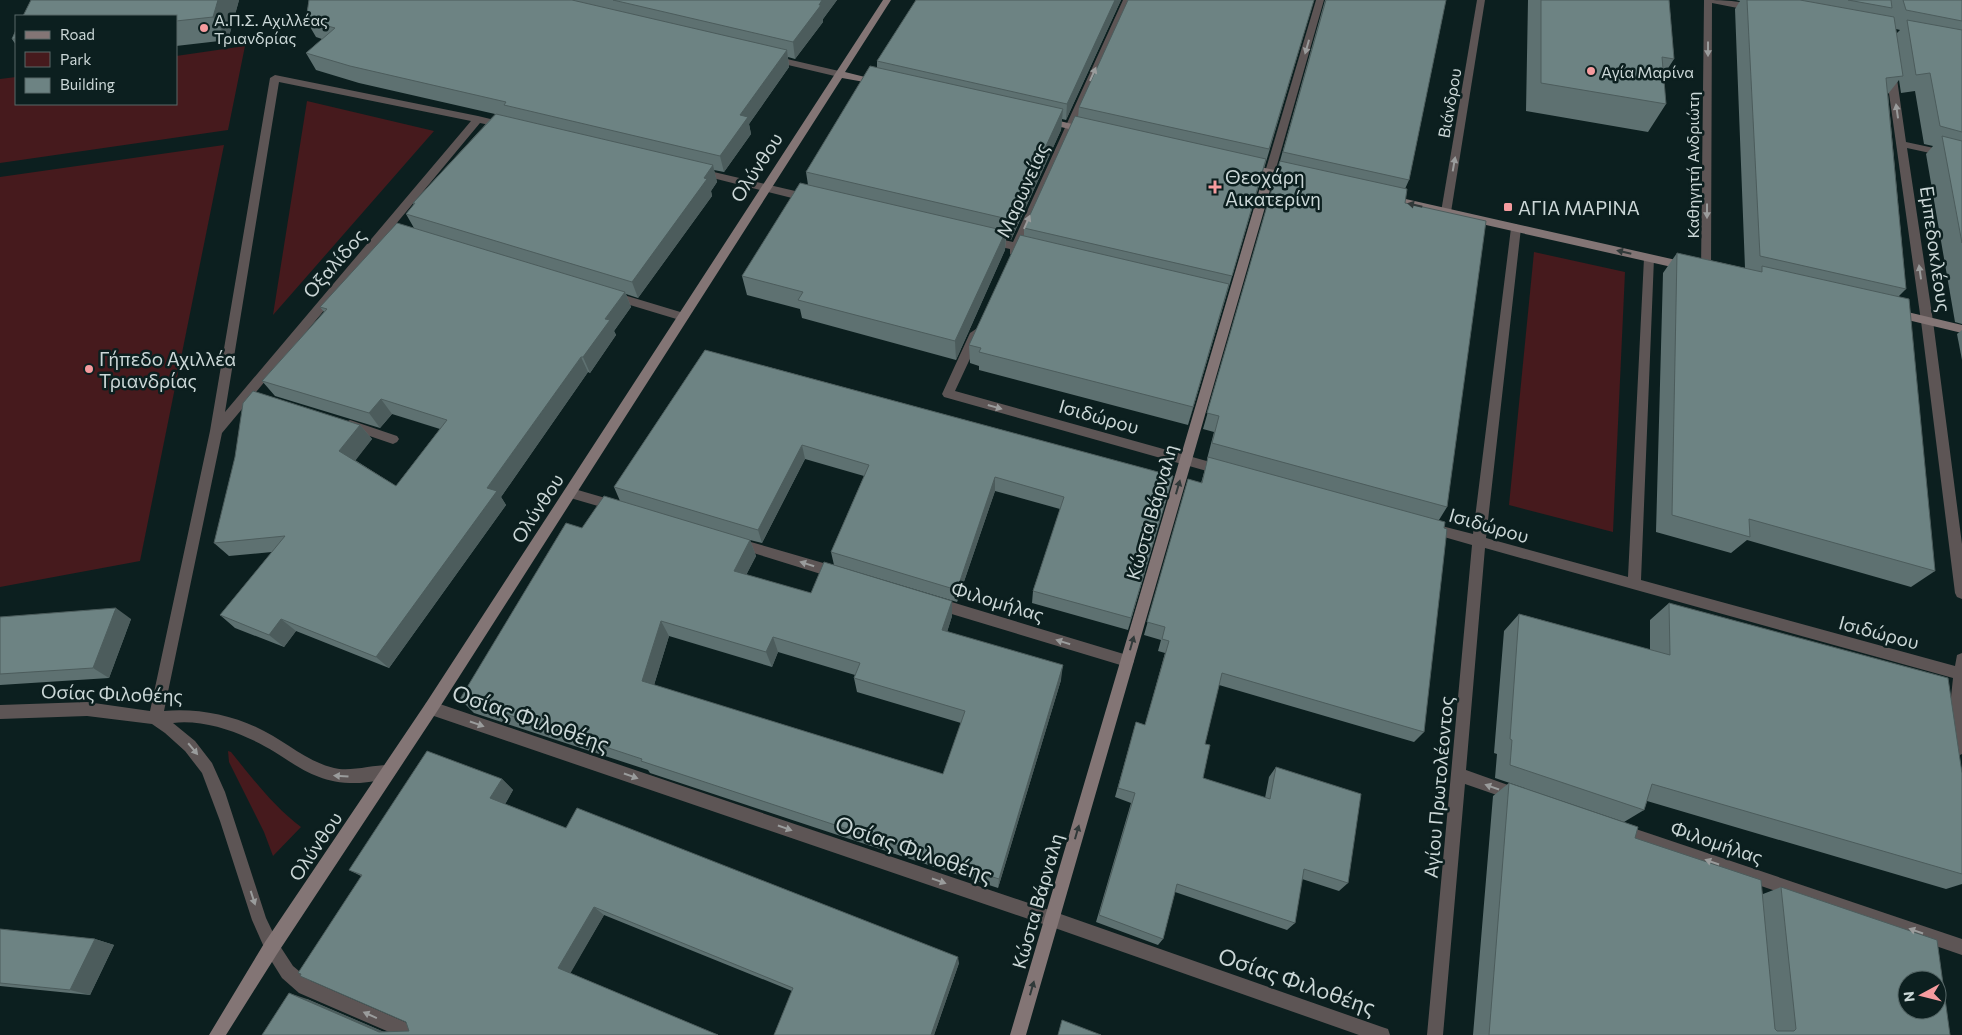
<svg xmlns="http://www.w3.org/2000/svg" width="1962" height="1035" viewBox="0 0 1962 1035" font-family="Commissioner,sans-serif">
  <style>
    .green { fill: #461a1d }
    .lines { fill: none; stroke-linecap: round; stroke-linejoin: round }
    .street { fill: #5d5555; fill-rule: evenodd }
    .secondary { fill: #837575; fill-rule: evenodd }
    .wall { fill: #5e7171; fill-rule: evenodd }
    .shaded-wall { fill: #4c5c5c }
    .building { fill: #6d8383; stroke: #4c5c5c; fill-rule: evenodd }
    .oneway { fill: #9a9c9c }
    .oneway2 { fill: #303939 }
    .poi-dot { fill: #f59b9e; stroke: #0c1f1f; stroke-width: 2 }
    .labels { text-anchor: middle; dominant-baseline: central; stroke-width: 5; stroke-linejoin: round; paint-order: stroke }
    .far-poi-label { font-size: 16px; fill: #cbd7d7; stroke: #0c1f1f; text-anchor: start }
    .far-street-label { font-size: 16px; fill: #cbd7d7; stroke: #0c1f1f }
    .street-label { font-size: 19px; fill: #cbd7d7; stroke: #0c1f1f }
    .poi-label { font-size: 19px; fill: #cbd7d7; stroke: #0c1f1f; text-anchor: start }
    .near-street-label { font-size: 22px; fill: #cbd7d7; stroke: #0c1f1f }
  </style>
  <rect width="100%" height="100%" fill="#0c1f1f"/>
  <!-- green -->
  <g class="green">
    <path d="M245,46L228,130L0,163V79L16,77V104H176V56Z"/>
    <path d="M307,101L434,131L273,315Z"/>
    <path d="M224,145L140,561L0,587V177Z"/>
    <path d="M1534,252L1625,272L1613,532L1509,505Z"/>
    <path d="M228,751L231,752C253,779 273,806 301,827L273,856L264,832L229,762Z"/>
  </g>
  <g class="lines">
    <!-- street -->
    <g class="street">
      <path d="M1123,0H1131L1022,244L1034,247L1035,250L1030,254L1019,251L1014,255L1010,254V249L987,244L986,241L991,237L1013,242Z"/>
      <path d="M1316,0H1324L1275,172L1270,175L1265,172Z"/>
      <path d="M1477,0H1485L1451,212L1446,216L1441,212Z"/>
      <path d="M1704,0C1718,0 1746,0 1757,8L1753,11L1712,3L1711,271L1706,275L1701,271Z"/>
      <path d="M774,56L839,71L844,74L839,77L771,61V57Z"/>
      <path d="M1891,69L1896,72L1906,142L1962,154V160L1907,148L1933,321L1962,544V599L1957,597L1955,593L1921,321L1886,72Z"/>
      <path d="M275,75L478,116L507,123L509,125L504,128L480,123L222,433L164,711C194,708 228,714 256,727C283,739 305,761 334,768C351,773 383,762 394,766L396,771L394,776C383,780 372,782 360,783C307,785 291,756 248,738C226,728 198,720 173,723L195,741L212,763L225,792L266,918L278,943L293,966L311,981L421,1029L423,1035H396L299,993L282,978L267,954L252,920L220,821L202,773L185,751L165,733L152,724L87,716L0,719V705L87,702L150,711L210,431L270,78ZM279,82L471,121L225,412Z"/>
      <path d="M701,169L808,194L813,198L808,202L697,174V170Z"/>
      <path d="M1516,224L1521,228L1486,538L1628,577L1644,258L1645,255H1653L1654,258L1641,580L1955,666L1957,655L1962,653V754L1958,756L1953,754L1951,749L1949,716L1953,678L1485,548L1466,770L1522,790L1524,795L1522,800L1517,802L1465,784L1443,1035H1427L1472,545L1430,533L1426,532L1424,528L1426,524L1430,523L1473,534L1511,228Z"/>
      <path d="M614,292L687,314L689,317L683,321L610,299L609,296L610,293Z"/>
      <path d="M976,329L982,333L955,391L1221,465L1225,466L1227,470L1225,474L1221,475L944,397L942,394L970,333Z"/>
      <path d="M350,420L397,436L399,439L397,442L393,444L346,428L344,425L346,422Z"/>
      <path d="M571,488L619,502L621,506L619,510L615,511L567,497L565,493L567,489Z"/>
      <path d="M737,538L837,567L842,569L843,573L842,577L837,579L737,548L733,547L731,543L733,539Z"/>
      <path d="M935,597L1127,655L1132,657L1134,661L1132,665L1127,667L935,609L930,607L928,603L930,599Z"/>
      <path d="M431,701L1052,911L1382,1027L1388,1029L1390,1035H1359L1052,927L431,715L426,713L424,708L426,703Z"/>
      <path d="M1621,824L1962,939V955L1621,838L1616,836L1614,831L1616,826Z"/>
    </g>
    <!-- secondary -->
    <g class="secondary">
      <path d="M883,0H891L845,72L881,81V85L842,78L436,713L277,954L226,1035H209L265,942L426,703Z"/>
      <path d="M1047,118L1089,128L1091,130L1086,133L1044,123L1042,121Z"/>
      <path d="M1246,164L1293,174L1298,177L1293,180L1274,176L1026,1035H1010L1264,174L1242,169V165Z"/>
      <path d="M1388,195L1685,262L1690,266L1685,270L1384,202V196Z"/>
      <path d="M1895,309L1962,325V333L1891,316L1889,313L1891,310Z"/>
    </g>
  </g>
  <!-- wall -->
  <g class="wall">
    <path d="M239,0L228,40L176,46V16Z"/>
    <path d="M309,0H837L823,19V22L795,59L788,57L789,67L749,124L751,134L724,172L714,170L717,182L711,191L712,196L638,298L626,294L631,307L614,331L616,335L590,373L588,372L501,497L506,505L389,668L296,631L284,647L235,628L220,615L272,552L229,556L214,543L360,425L372,439L355,460L396,486L440,429L392,414L380,428L275,396L262,381L324,312L320,307L414,228L406,214L414,205L413,203L495,114L359,83L316,70L306,53L322,39L316,37L306,20Z"/>
    <path d="M1121,0L1066,120L1062,119L1061,130L1011,240L1006,239L1005,250L956,360L802,318L800,309L747,295L742,276L808,185L806,172L877,68V61Z"/>
    <path d="M1314,0L1188,425L979,370V366L970,363L969,345L1024,236V228L1078,117L1079,107Z"/>
    <path d="M1325,0H1446L1409,180L1405,189V203L1447,507L1439,520L1424,732L1414,742L1219,685L1205,744L1203,778L1265,798L1269,777L1276,767L1348,883L1339,891L1302,879L1295,923L1287,930L1175,892L1163,939L1158,945L1096,922L1131,803L1115,797L1136,722L1145,725L1165,653L1158,651L1161,640L1144,635L1188,479L1201,483L1208,459H1207L1214,432L1203,429L1278,168Z"/>
    <path d="M1528,0H1669L1674,59L1663,76L1666,104L1648,132L1526,111Z"/>
    <path d="M1736,0H1962V324L1955,322L1926,154L1933,146L1924,144L1915,91L1901,93L1899,80L1888,94L1906,289L1898,297L1935,571L1911,587L1747,540L1731,553L1656,532L1663,273L1677,253L1745,268L1735,9L1740,1ZM1896,29L1900,30L1896,34Z"/>
    <path d="M16,30V45L12,39Z"/>
    <path d="M1962,330V360L1957,334Z"/>
    <path d="M705,350L1173,476L1128,630L1032,603L1033,591L1060,509L995,491L957,602L834,565L831,552L864,476L805,459L762,543L750,540L756,556L746,575L811,593L952,601V616L947,632L1061,680L998,888L650,773L648,770L474,713L460,699L582,528L620,501L614,487ZM669,636L772,667L778,652L855,675L854,678L857,692L961,723L943,774L654,685Z"/>
    <path d="M1669,603L1962,773V884L1946,889L1647,801L1644,810L1624,822L1495,778L1497,754L1494,753L1504,631L1519,614L1650,650V620Z"/>
    <path d="M0,617L131,619L109,678L0,685Z"/>
    <path d="M502,779L513,790L505,804L566,828L959,963L934,1035H774L792,991L604,915L570,973L718,1035H262L307,999L384,1032L409,1031L361,876L349,870Z"/>
    <path d="M1509,783L1635,838L1763,894L1781,887L1950,1035H1473L1493,796Z"/>
    <path d="M0,929L95,939L114,945L90,995L0,986Z"/>
  </g>
  <!-- shaded-wall -->
  <g class="shaded-wall">
    <path d="M218,0H239L228,40L213,17Z"/>
    <path d="M822,0H837L823,19V22L795,59L793,42Z"/>
    <path d="M1115,0H1121L1066,120L1067,104Z"/>
    <path d="M787,50L789,67L749,124L751,134L724,172L720,156L740,115Z"/>
    <path d="M1063,109L1061,130L1011,240L1012,220Z"/>
    <path d="M713,165L717,182L711,191L712,196L638,298L632,282Z"/>
    <path d="M1006,231L1005,250L956,360L955,341Z"/>
    <path d="M1229,284L1224,303L1188,425L1193,407Z"/>
    <path d="M625,292L631,307L614,331L616,335L590,373L583,357L605,319Z"/>
    <path d="M581,357L588,372L501,497L506,505L389,668L376,657L487,488Z"/>
    <path d="M381,399L392,414L380,428L369,413Z"/>
    <path d="M360,425L372,439L352,465L339,451Z"/>
    <path d="M802,445L805,459L762,543L758,530Z"/>
    <path d="M1173,476L1169,489L1128,630L1131,618Z"/>
    <path d="M995,477V491L957,602V590Z"/>
    <path d="M750,540L756,556L740,587L734,571Z"/>
    <path d="M952,601V616L943,645L942,630Z"/>
    <path d="M116,608L131,619L109,678L93,668Z"/>
    <path d="M281,619L296,631L284,647L269,635Z"/>
    <path d="M661,621L669,636L651,695L642,681Z"/>
    <path d="M773,637L778,652L772,667L766,652Z"/>
    <path d="M1063,665L1061,680L998,888L999,879Z"/>
    <path d="M502,779L513,790L503,808L490,798Z"/>
    <path d="M594,907L604,915L570,974L558,968Z"/>
    <path d="M95,939L114,945L90,995L70,990Z"/>
    <path d="M958,957L959,963L934,1035H931Z"/>
    <path d="M289,993L307,999L391,1035L379,1032Z"/>
  </g>
  <!-- building -->
  <g class="building">
    <path d="M31,0H218L213,17L176,21V16H23Z"/>
    <path d="M309,0H572L787,50L740,115L748,117L720,156L504,105L506,102L350,66L306,53L335,28L306,20Z"/>
    <path d="M613,0H822L819,5H821L793,42Z"/>
    <path d="M916,0H1115L1067,104L877,61Z"/>
    <path d="M1128,0H1314L1269,149L1079,107Z"/>
    <path d="M1326,0H1446L1409,180L1283,152Z"/>
    <path d="M1541,0H1669L1674,59L1662,57L1666,104L1541,83Z"/>
    <path d="M1747,0H1800L1894,17L1903,76L1886,78L1906,289L1760,256Z"/>
    <path d="M1848,0H1891L1892,8Z"/>
    <path d="M1903,0H1962V21L1906,10Z"/>
    <path d="M1907,20L1962,30V132L1940,126L1930,73L1916,75Z"/>
    <path d="M16,30V39H12Z"/>
    <path d="M870,66L1063,109L1012,220L806,172Z"/>
    <path d="M496,114L713,165L704,178L707,179L632,282L406,214L415,203H413Z"/>
    <path d="M1075,116L1266,159L1232,276L1024,228Z"/>
    <path d="M1942,136L1962,141V243Z"/>
    <path d="M1280,161L1407,189L1405,203L1486,221L1447,507L1212,443L1219,416L1207,413Z"/>
    <path d="M800,183L1006,231L955,341L798,300L803,292L742,276Z"/>
    <path d="M397,223L625,292L605,319L610,320L583,357H581L487,488L497,491L376,657L281,619L269,635L220,615L285,536L214,543L235,457L243,403L253,391L360,425L339,451L396,486L447,420L381,399L369,413L262,381L327,309L320,307Z"/>
    <path d="M1020,235L1229,284L1193,407L979,352L981,348L969,345Z"/>
    <path d="M1677,253L1762,272V266L1909,299L1935,571L1749,519L1750,537L1672,515Z"/>
    <path d="M705,350L1173,476L1131,618L1033,591L1064,497L995,477L957,590L831,552L869,465L802,445L758,530L614,487Z"/>
    <path d="M1208,457L1445,522L1444,528L1447,529L1424,732L1222,673L1205,744L1210,745L1203,778L1270,799L1276,767L1361,794L1348,883L1304,869L1295,923L1177,884L1163,939L1099,915L1135,793L1118,788L1136,722L1145,725L1169,641L1162,639L1165,627L1147,622L1188,479L1202,483Z"/>
    <path d="M604,496L750,540L734,571L811,593L824,562L952,601L942,630L1063,665L999,879L641,761L642,759L460,699L566,523L582,528ZM661,621L766,652L773,637L860,663L854,678L965,711L943,774L642,681Z"/>
    <path d="M1669,603L1948,678L1962,773V874L1652,784L1644,810L1510,765L1512,740L1510,739L1519,614L1670,655Z"/>
    <path d="M116,608L93,668L0,674V617Z"/>
    <path d="M427,751L502,779L490,798L566,828L577,808L958,957L931,1035H774L793,988L594,907L558,968L718,1035H262L289,993L379,1032L409,1031L406,1022L300,976L301,974L298,973L362,875L349,870Z"/>
    <path d="M1509,783L1638,827L1635,838L1761,880L1775,1029L1777,1031H1794L1796,1029L1781,887L1937,940L1950,1035H1489ZM1907,980H1937V1010H1907Z"/>
    <path d="M0,929L95,939L70,990L0,983Z"/>
    <path d="M1062,1020L1101,1035H1058Z"/>
  </g>
  <!-- one-way arrows -->
  <defs><path id="oneway-solid" d="M-6-.8H1V-3.2L6.5 0L1 3.2V.8H-6Z" transform="scale(1.25)"/></defs>
  <g class="oneway">
    <use href="#oneway-solid" transform="translate(1307 47) rotate(106)"/>
    <use href="#oneway-solid" transform="translate(1708 49) rotate(90)"/>
    <use href="#oneway-solid" transform="translate(1093 74) rotate(-66)"/>
    <use href="#oneway-solid" transform="translate(1897 111) rotate(-98)"/>
    <use href="#oneway-solid" transform="translate(1454 164) rotate(-80)"/>
    <use href="#oneway-solid" transform="translate(1707 211) rotate(90)"/>
    <use href="#oneway-solid" transform="translate(1027 222) rotate(-66)"/>
    <use href="#oneway-solid" transform="translate(1920 272) rotate(-98)"/>
    <use href="#oneway-solid" transform="translate(995 407) rotate(16)"/>
    <use href="#oneway-solid" transform="translate(807 564) rotate(-163)"/>
    <use href="#oneway-solid" transform="translate(1063 642) rotate(-163)"/>
    <use href="#oneway-solid" transform="translate(477 724) rotate(19)"/>
    <use href="#oneway-solid" transform="translate(193 749) rotate(50)"/>
    <use href="#oneway-solid" transform="translate(341 776) rotate(-176)"/>
    <use href="#oneway-solid" transform="translate(631 776) rotate(19)"/>
    <use href="#oneway-solid" transform="translate(1492 787) rotate(-161)"/>
    <use href="#oneway-solid" transform="translate(785 828) rotate(19)"/>
    <use href="#oneway-solid" transform="translate(1712 862) rotate(-161)"/>
    <use href="#oneway-solid" transform="translate(939 881) rotate(19)"/>
    <use href="#oneway-solid" transform="translate(253 898) rotate(72)"/>
    <use href="#oneway-solid" transform="translate(1916 931) rotate(-161)"/>
    <use href="#oneway-solid" transform="translate(370 1015) rotate(-156)"/>
  </g>
  <g class="oneway2">
    <use href="#oneway-solid" transform="translate(1415 205) rotate(-167)"/>
    <use href="#oneway-solid" transform="translate(1624 252) rotate(-167)"/>
    <use href="#oneway-solid" transform="translate(1178 487) rotate(-74)"/>
    <use href="#oneway-solid" transform="translate(1132 643) rotate(-74)"/>
    <use href="#oneway-solid" transform="translate(1077 832) rotate(-74)"/>
    <use href="#oneway-solid" transform="translate(1032 988) rotate(-74)"/>
  </g>
  <!-- markers -->
  <g class="poi-dot">
    <circle cx="204" cy="28" r="5"/>
    <circle cx="1591" cy="71" r="5"/>
    <path d="M1212.5 179.5h5v5h5v5h-5v5h-5v-5h-5v-5h5z"/>
    <rect x="1503" y="202" width="10" height="10" rx="2.5"/>
    <circle cx="89" cy="369" r="5"/>
  </g>
  <g class="labels">
    <!-- far-poi labels -->
    <g class="far-poi-label">
      <text x="214" y="19">Α.Π.Σ. Αχιλλέας<tspan x="214" dy="18">Τριανδρίας</tspan></text>
      <text x="1601" y="71">Αγία Μαρίνα</text>
    </g>
    <!-- far-street labels -->
    <g class="far-street-label">
      <text transform="translate(1449 103) rotate(-80)">Βιάνδρου</text>
      <text transform="translate(1692 165) rotate(-90)">Καθηγητή Ανδριώτη</text>
    </g>
    <!-- street labels -->
    <g class="street-label">
      <text transform="translate(756 167) rotate(-57)">Ολύνθου</text>
      <text transform="translate(1022 190) rotate(-66)">Μαρωνείας</text>
      <text transform="translate(1936 249) rotate(82)">Εμπεδοκλέους</text>
      <text transform="translate(334 263) rotate(-49)">Οξαλίδος</text>
      <text transform="translate(1099 416) rotate(16)">Ισιδώρου</text>
      <text transform="translate(537 508) rotate(-57)">Ολύνθου</text>
      <text transform="translate(1151 512) rotate(-74)">Κώστα Βάρναλη</text>
      <text transform="translate(1489 525) rotate(16)">Ισιδώρου</text>
      <text transform="translate(998 601) rotate(17)">Φιλομήλας</text>
      <text transform="translate(1879 632) rotate(15)">Ισιδώρου</text>
      <text transform="translate(112 693) rotate(2)">Οσίας Φιλοθέης</text>
      <text transform="translate(1438 787) rotate(-85)">Αγίου Πρωτολέοντος</text>
      <text transform="translate(1717 842) rotate(19)">Φιλομήλας</text>
      <text transform="translate(315 846) rotate(-56)">Ολύνθου</text>
      <text transform="translate(1037 901) rotate(-74)">Κώστα Βάρναλη</text>
    </g>
    <!-- poi labels -->
    <g class="poi-label">
      <text x="1225" y="176">Θεοχάρη<tspan x="1225" dy="22">Αικατερίνη</tspan></text>
      <text x="1518" y="207">ΑΓΙΑ ΜΑΡΙΝΑ</text>
      <text x="99" y="358">Γήπεδο Αχιλλέα<tspan x="99" dy="22">Τριανδρίας</tspan></text>
    </g>
    <!-- near-street labels -->
    <g class="near-street-label">
      <text transform="translate(531 718) rotate(19)">Οσίας Φιλοθέης</text>
      <text transform="translate(914 849) rotate(19)">Οσίας Φιλοθέης</text>
      <text transform="translate(1297 981) rotate(19)">Οσίας Φιλοθέης</text>
    </g>
  </g>
  <!-- legend -->
  <rect x="15" y="15" width="162" height="90" fill="#0c1f1f" stroke="#586969"/>
  <rect x="25" y="31" width="25" height="8" fill="#837575" stroke="#586969"/>
  <text x="60" y="40" font-size="15" fill="#cbd7d7">Road</text>
  <rect x="25" y="52" width="25" height="15" fill="#461a1d" stroke="#586969"/>
  <text x="60" y="65" font-size="15" fill="#cbd7d7">Park</text>
  <rect x="25" y="78" width="25" height="15" fill="#6d8383" stroke="#586969"/>
  <text x="60" y="90" font-size="15" fill="#cbd7d7">Building</text>
  <!-- north arrow -->
  <g transform="translate(1922 995) rotate(263)"><circle r="24" fill="#0c1f1f" stroke="#586969"/>
  <path d="M0-4L9 19L0 12L-9 19Z" fill="#f59b9e"/>
  <text y="-8" font-size="14" font-weight="bold" text-anchor="middle" fill="#cbd7d7">N</text>
  </g>
</svg>
